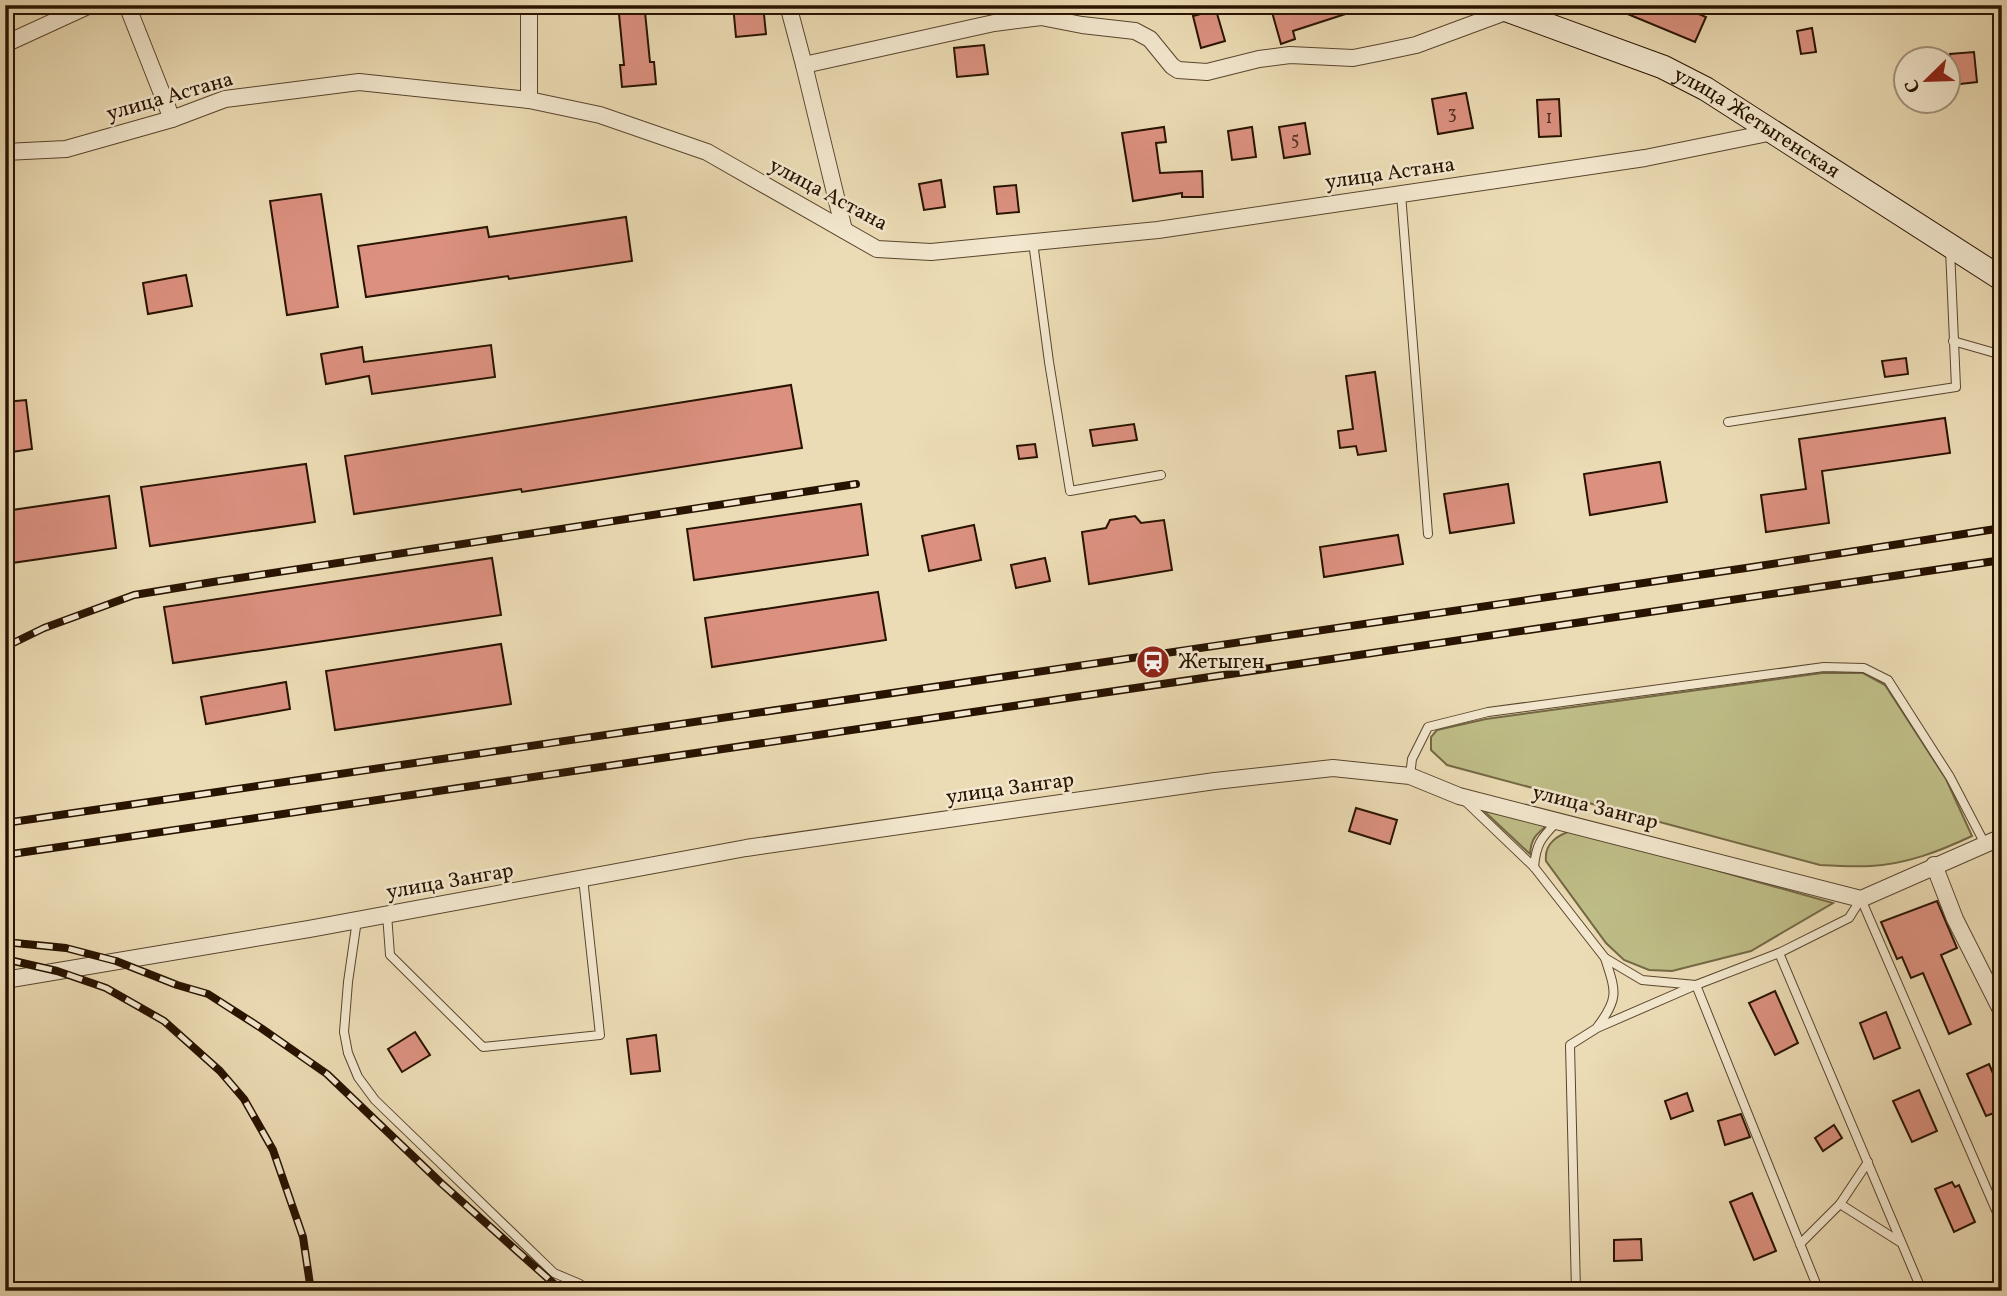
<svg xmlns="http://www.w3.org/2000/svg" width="2007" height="1296" viewBox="0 0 2007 1296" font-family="Vollkorn,serif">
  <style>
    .green { fill: #bfbe88; stroke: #746844; stroke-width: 2 }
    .building { fill: #dc9180; stroke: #281300; stroke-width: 2 }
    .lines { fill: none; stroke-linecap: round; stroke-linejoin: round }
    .lane-casing { stroke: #59452d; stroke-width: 10 }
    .street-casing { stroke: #59452d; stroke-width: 18 }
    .secondary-casing { stroke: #281300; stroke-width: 25 }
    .lane { stroke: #f3e8cf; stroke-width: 8 }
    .street { stroke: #f3e8cf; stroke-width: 16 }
    .secondary { stroke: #f3e8cf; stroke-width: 23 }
    .rail-casing { stroke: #281300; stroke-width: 8 }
    .rail { stroke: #f3e8cf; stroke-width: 5; stroke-dasharray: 16; stroke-linecap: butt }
    .labels { text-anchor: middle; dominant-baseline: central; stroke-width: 5; stroke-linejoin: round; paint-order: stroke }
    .number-label { font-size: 18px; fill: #553220 }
    .street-label { font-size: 21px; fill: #281300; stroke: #f3e8cf }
    .poi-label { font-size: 21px; fill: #281300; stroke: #f3e8cf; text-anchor: start }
  </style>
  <rect width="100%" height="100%" fill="#ecdcb5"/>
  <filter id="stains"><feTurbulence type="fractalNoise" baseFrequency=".00286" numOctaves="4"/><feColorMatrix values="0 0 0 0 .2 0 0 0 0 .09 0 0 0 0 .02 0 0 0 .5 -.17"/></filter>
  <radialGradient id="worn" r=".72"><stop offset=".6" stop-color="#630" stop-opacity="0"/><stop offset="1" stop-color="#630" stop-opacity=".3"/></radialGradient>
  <!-- green -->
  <g class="green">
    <path d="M1822,673H1863L1885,685L1946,779L1972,836C1940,851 1907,864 1871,866C1854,867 1837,866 1820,865L1447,765L1431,750V737L1437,730L1486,719Z"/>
    <path d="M1484,811L1550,823C1537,834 1531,837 1530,854Z"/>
    <path d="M1573,830L1833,903L1751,951L1672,971L1649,970L1624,960L1606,943L1546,861C1544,843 1558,835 1573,830Z"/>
  </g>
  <!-- building -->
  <g class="building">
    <path d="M733,5H763L766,34L736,37Z"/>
    <path d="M1270,5H1364V8L1293,31L1295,39L1281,44Z"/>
    <path d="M1606,5H1677L1706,17L1695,42Z"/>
    <path d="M1216,10L1225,41L1201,48L1193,16Z"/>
    <path d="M645,12L650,62H654L656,84L622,87L620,65H624L619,14Z"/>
    <path d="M1812,28L1816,52L1801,54L1797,31Z"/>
    <path d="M984,45L988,74L957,77L954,48Z"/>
    <path d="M1974,52L1977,82L1952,85L1950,54Z"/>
    <path d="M1466,93L1473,128L1438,134L1432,99Z"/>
    <path d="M1559,99L1561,136L1539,137L1537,100Z"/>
    <path d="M1305,123L1310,154L1284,158L1279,127Z"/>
    <path d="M1164,127L1166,142L1156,143L1160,173L1202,171L1203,197H1182V193L1133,201L1122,133Z"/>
    <path d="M1252,127L1256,157L1232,160L1228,131Z"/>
    <path d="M941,180L945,207L924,210L919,184Z"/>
    <path d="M1016,185L1019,212L997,214L994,187Z"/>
    <path d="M321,194L338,307L287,315L270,201Z"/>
    <path d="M626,217L632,261L509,279L508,276L366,297L358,246L487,227L489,237Z"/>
    <path d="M186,275L192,306L148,314L143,283Z"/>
    <path d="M491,345L495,377L372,394L369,376L326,384L321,354L362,347L364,362Z"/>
    <path d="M1906,358L1908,374L1885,377L1882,361Z"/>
    <path d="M1375,372L1386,451L1358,455L1356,446L1340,448L1338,431L1353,429L1346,376Z"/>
    <path d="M791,385L802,448L522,492L521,489L354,514L345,456Z"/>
    <path d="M26,400L32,449L5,453V402Z"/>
    <path d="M1945,418L1950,453L1822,471L1829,523L1766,532L1761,495L1806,489L1799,439Z"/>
    <path d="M1134,424L1137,440L1093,446L1090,430Z"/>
    <path d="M1035,444L1037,457L1019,459L1017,446Z"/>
    <path d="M1660,462L1667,502L1590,515L1584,474Z"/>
    <path d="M306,464L315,522L150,546L141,487Z"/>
    <path d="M1508,484L1514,523L1450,533L1444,494Z"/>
    <path d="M109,496L116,548L5,564V511Z"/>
    <path d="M861,504L868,555L694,580L687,529Z"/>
    <path d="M1135,516L1141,523L1164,520L1172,570L1089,584L1082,532L1106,528L1110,520Z"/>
    <path d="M974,525L981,560L929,571L922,536Z"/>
    <path d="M1398,535L1403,564L1324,577L1320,547Z"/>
    <path d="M492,558L501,615L173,663L164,607Z"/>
    <path d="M1045,558L1050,581L1016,588L1011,565Z"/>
    <path d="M878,592L886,640L712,667L705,618Z"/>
    <path d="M501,644L511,704L335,730L326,671Z"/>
    <path d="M286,682L290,709L206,724L201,697Z"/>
    <path d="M1356,808L1397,820L1390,844L1349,831Z"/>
    <path d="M1937,901L1957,948L1941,955L1971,1024L1949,1034L1923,973L1911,978L1902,957L1897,959L1881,922Z"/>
    <path d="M1775,991L1798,1043L1775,1055L1749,1003Z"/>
    <path d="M1886,1012L1900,1048L1874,1059L1860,1023Z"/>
    <path d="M415,1032L430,1055L402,1072L388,1049Z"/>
    <path d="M656,1035L660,1071L631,1074L627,1039Z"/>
    <path d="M1989,1064L2002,1094V1110L1986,1116L1967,1074Z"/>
    <path d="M1919,1090L1937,1131L1912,1142L1893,1101Z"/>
    <path d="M1687,1093L1693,1111L1671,1119L1665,1101Z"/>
    <path d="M1741,1114L1750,1137L1725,1145L1718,1121Z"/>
    <path d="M1834,1125L1842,1138L1823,1151L1815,1138Z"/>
    <path d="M1952,1182L1955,1187L1959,1185L1975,1222L1954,1232L1935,1189Z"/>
    <path d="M1752,1193L1776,1251L1754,1260L1730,1202Z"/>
    <path d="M1641,1239L1642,1260L1614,1261V1240Z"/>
  </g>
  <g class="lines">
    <defs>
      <g id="lane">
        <path d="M1401,194L1428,534"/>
        <path d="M1033,242L1049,362L1070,491L1161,475"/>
        <path d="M1953,341L2002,355"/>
        <path d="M1728,422L1956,387L1950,249"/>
        <path d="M1410,776L1412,759L1428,727L1488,712L1824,667L1864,668L1888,680L1950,777L1985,844"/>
        <path d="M1465,801L1534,867L1605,958L1642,980L1696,985L1819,1291"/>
        <path d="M1534,867C1536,844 1541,838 1557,822"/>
        <path d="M1861,899L2002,1224"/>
        <path d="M387,914L390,955L483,1047L600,1035L583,878"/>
        <path d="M357,920L348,982L344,1032L348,1053L358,1077L375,1100L554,1273L580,1284"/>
        <path d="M1779,953L1922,1291"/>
        <path d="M1598,1026C1620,997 1615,990 1605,958"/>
        <path d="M1840,1204L1900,1242"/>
        <path d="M1800,1244L1840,1204L1868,1162"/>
        <path d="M1576,1291L1570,1045L1597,1028L1696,985L1779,953L1849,918L1861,899"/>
      </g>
      <g id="street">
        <path d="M127,5L172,119"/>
        <path d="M529,5V100"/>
        <path d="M788,5L804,65L844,230"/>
        <path d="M5,44L90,5"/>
        <path d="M804,65L994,23L1041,17L1082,25L1135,31L1150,39L1172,66L1178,70L1207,72L1259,59L1290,55L1353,58L1383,52L1416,45L1508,11"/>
        <path d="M5,152L66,149L172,119L225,99L359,82L529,100L600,115L707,152L877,249L931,252L1158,230L1645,158L1773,132"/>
        <path d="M1934,865L1955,919L2002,1012"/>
        <path d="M5,980L309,929L746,848L1215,781L1333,768L1410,776L1459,796L1861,899L2002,837"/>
      </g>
      <g id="secondary">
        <path id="s1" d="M1493,5L1663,67L1706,89L2002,279"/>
      </g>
    </defs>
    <!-- lane casing -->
    <use href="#lane" class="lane-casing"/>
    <!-- street casing -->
    <use href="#street" class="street-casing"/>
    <!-- secondary casing -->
    <use href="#secondary" class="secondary-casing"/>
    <!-- lane -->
    <use href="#lane" class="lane"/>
    <!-- street -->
    <use href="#street" class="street"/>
    <!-- secondary -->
    <use href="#secondary" class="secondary"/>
    <defs>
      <g id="rail">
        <path d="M5,647L44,628L134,595L213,582L856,484"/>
        <path d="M5,823L1746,568L2002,528"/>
        <path d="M5,855L2002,560"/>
        <path d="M5,942L66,948L116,961L177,985L208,994L261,1028L327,1074L441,1183L562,1291"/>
        <path d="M5,959L57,971L106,988L164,1021L220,1071L244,1099L273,1150L303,1237L311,1291"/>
      </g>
    </defs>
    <!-- rail casing -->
    <use href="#rail" class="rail-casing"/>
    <!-- rail -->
    <use href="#rail" class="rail"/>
  </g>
  <!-- icons -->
  <defs>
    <symbol id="station-disc" viewBox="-11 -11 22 22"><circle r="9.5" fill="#8f2418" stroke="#f3e8cf"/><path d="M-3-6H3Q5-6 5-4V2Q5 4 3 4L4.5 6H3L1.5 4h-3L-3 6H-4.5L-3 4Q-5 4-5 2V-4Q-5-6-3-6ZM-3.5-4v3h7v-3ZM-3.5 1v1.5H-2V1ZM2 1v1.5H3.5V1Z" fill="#fff"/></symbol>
  </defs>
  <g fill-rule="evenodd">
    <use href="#station-disc" x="1134" y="643" width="38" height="38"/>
  </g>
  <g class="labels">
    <!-- number labels -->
    <g class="number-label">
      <text x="1452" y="114">3</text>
      <text x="1549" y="118">1</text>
      <text x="1295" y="140">5</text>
    </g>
    <!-- street labels -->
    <g class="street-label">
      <text transform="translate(170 97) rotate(-16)">улица Астана</text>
      <text stroke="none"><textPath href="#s1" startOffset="290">улица Жетыгенская</textPath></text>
      <text transform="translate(1390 174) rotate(-8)">улица Астана</text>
      <text transform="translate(828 195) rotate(28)">улица Астана</text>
      <text transform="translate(1010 789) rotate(-8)">улица Зангар</text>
      <text transform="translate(1595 808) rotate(14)">улица Зангар</text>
      <text transform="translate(450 882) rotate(-10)">улица Зангар</text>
    </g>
    <!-- poi labels -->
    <g class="poi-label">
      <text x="1178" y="662">Жетыген</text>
    </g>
  </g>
  <!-- margin -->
  <rect width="2007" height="1296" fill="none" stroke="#ecdcb5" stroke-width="28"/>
  <rect x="7" y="7" width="1993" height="1282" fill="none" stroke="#281300" stroke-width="3.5"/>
  <rect x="14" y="14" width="1979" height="1268" fill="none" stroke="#281300" stroke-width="2"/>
  <!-- north arrow -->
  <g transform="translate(1927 80) rotate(247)"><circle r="33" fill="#f3e8cf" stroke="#a2937c" stroke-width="2"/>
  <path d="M0-5L12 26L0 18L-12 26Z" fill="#8f2418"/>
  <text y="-10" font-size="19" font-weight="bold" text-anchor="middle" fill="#281300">С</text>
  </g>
  <rect width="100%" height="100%" filter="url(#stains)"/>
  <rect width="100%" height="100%" fill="url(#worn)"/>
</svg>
